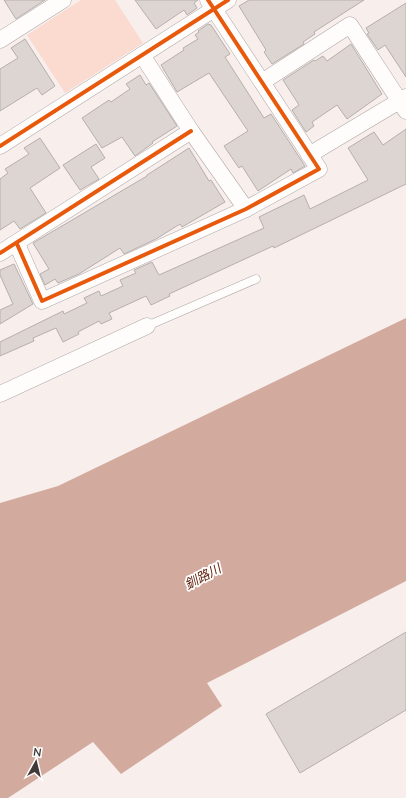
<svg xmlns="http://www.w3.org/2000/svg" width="406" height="798" viewBox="0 0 406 798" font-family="'Nunito Sans','Noto Sans JP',sans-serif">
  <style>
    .green { fill: #fbdacf }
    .water { fill: #d2aa9e }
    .building { fill: #dcd5d2; stroke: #b6afad }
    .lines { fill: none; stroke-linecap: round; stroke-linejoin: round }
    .lane-casing { stroke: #b0a9a7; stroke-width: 9 }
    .street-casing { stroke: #b0a9a7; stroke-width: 17 }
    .lane { stroke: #fefdfc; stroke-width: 8 }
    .street { stroke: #fefdfc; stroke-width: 16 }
    .cycleway-casing { stroke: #fff; stroke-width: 6 }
    .cycleway { stroke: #e8590c; stroke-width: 4 }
    .labels { text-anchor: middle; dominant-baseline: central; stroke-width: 3.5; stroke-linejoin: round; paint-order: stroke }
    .water-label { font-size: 13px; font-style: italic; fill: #62220d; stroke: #fff }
  </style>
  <rect width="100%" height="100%" fill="#f8efec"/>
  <!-- green -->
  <path class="green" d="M81,0H115L143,43L65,93L27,35Z"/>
  <!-- water -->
  <path class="water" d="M406,318V581L207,683L222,706L121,774L93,742L8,798H0V503L58,486Z"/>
  <!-- building -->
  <g class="building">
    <path d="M4,0H45L16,19Z"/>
    <path d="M135,0H198L194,3L197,8L187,15L184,10L156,29Z"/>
    <path d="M249,0H364L314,32L315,34L303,42L304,44L272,64L264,52L266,50L239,6Z"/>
    <path d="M406,3V77L385,45L378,50L367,34L369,33L366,28Z"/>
    <path d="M208,24L211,25L230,54L225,57L264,118L271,114L305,166L293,173L291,169L258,191L242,166L239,168L224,146L248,131L209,73L177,92L161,65L184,50L183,48L198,39L195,35L199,32L198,31Z"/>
    <path d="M25,39L55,86L42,95L37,88L0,111V69L18,58L11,48Z"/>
    <path d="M351,44L382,94L347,119L337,105L312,122L314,126L306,132L292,110L299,105L283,80L314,60L315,61L323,56L327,61Z"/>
    <path d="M140,75L146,85L149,83L177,126L152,142L153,143L135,156L122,137L102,148L82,118L109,100L111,102L130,89L126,84Z"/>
    <path d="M406,129V184L274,248L273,246L169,294L170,296L151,305L146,296L109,313L112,319L101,324L99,321L78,332L79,334L63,342L56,328L33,338L34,341L0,356V342L63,311L64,314L87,303L84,298L99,291L101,296L123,286L120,280L136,273L134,270L152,262L159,275L264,228L259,217L304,195L310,209L368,180L348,148L374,132L383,145Z"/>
    <path d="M40,138L60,168L30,188L46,213L20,229L14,221L0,230V179L8,173L5,169L29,154L24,148Z"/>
    <path d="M96,144L105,158L91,167L99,179L80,190L63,165Z"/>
    <path d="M189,148L209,181L211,180L225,202L182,227L180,224L156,239L124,254L120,248L79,274L58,283L55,279L45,285L40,274L49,269L33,243L147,176V175Z"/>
    <path d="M14,264L33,304L0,324V310L13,304L0,275V270Z"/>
    <path d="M406,632V710L300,773L266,714Z"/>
  </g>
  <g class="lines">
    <defs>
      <path id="lane" d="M147,326L256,279"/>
      <g id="street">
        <path d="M0,40L63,0"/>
        <path d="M142,55L191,131L246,209"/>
        <path d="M262,82L350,25L406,111"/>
        <path d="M0,146L228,0"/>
        <path d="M309,155L406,97"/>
        <path d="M17,244L42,301L246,209L319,169L208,0"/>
        <path d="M0,253L191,131"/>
        <path d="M0,394L147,326"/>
      </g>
    </defs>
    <!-- lane casing -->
    <use href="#lane" class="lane-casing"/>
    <!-- street casing -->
    <use href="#street" class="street-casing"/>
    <!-- lane -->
    <use href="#lane" class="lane"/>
    <!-- street -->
    <use href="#street" class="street"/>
    <defs>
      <g id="cycleway">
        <path d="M0,146L228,0"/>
        <path d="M17,244L42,301L246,209L319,169L208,0"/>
        <path d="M0,253L191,131"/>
      </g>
    </defs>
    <!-- cycleway casing -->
    <use href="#cycleway" class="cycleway-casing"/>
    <!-- cycleway -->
    <use href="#cycleway" class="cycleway"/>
  </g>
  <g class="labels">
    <!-- water labels -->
    <g class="water-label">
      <text transform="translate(203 577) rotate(-28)">釧路川</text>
    </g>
  </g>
  <!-- north arrow -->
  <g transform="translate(36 762) rotate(8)" stroke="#ffffff" stroke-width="3" paint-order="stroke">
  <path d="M0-3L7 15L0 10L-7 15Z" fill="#403937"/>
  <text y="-6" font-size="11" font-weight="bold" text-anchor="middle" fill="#403937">N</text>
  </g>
</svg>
